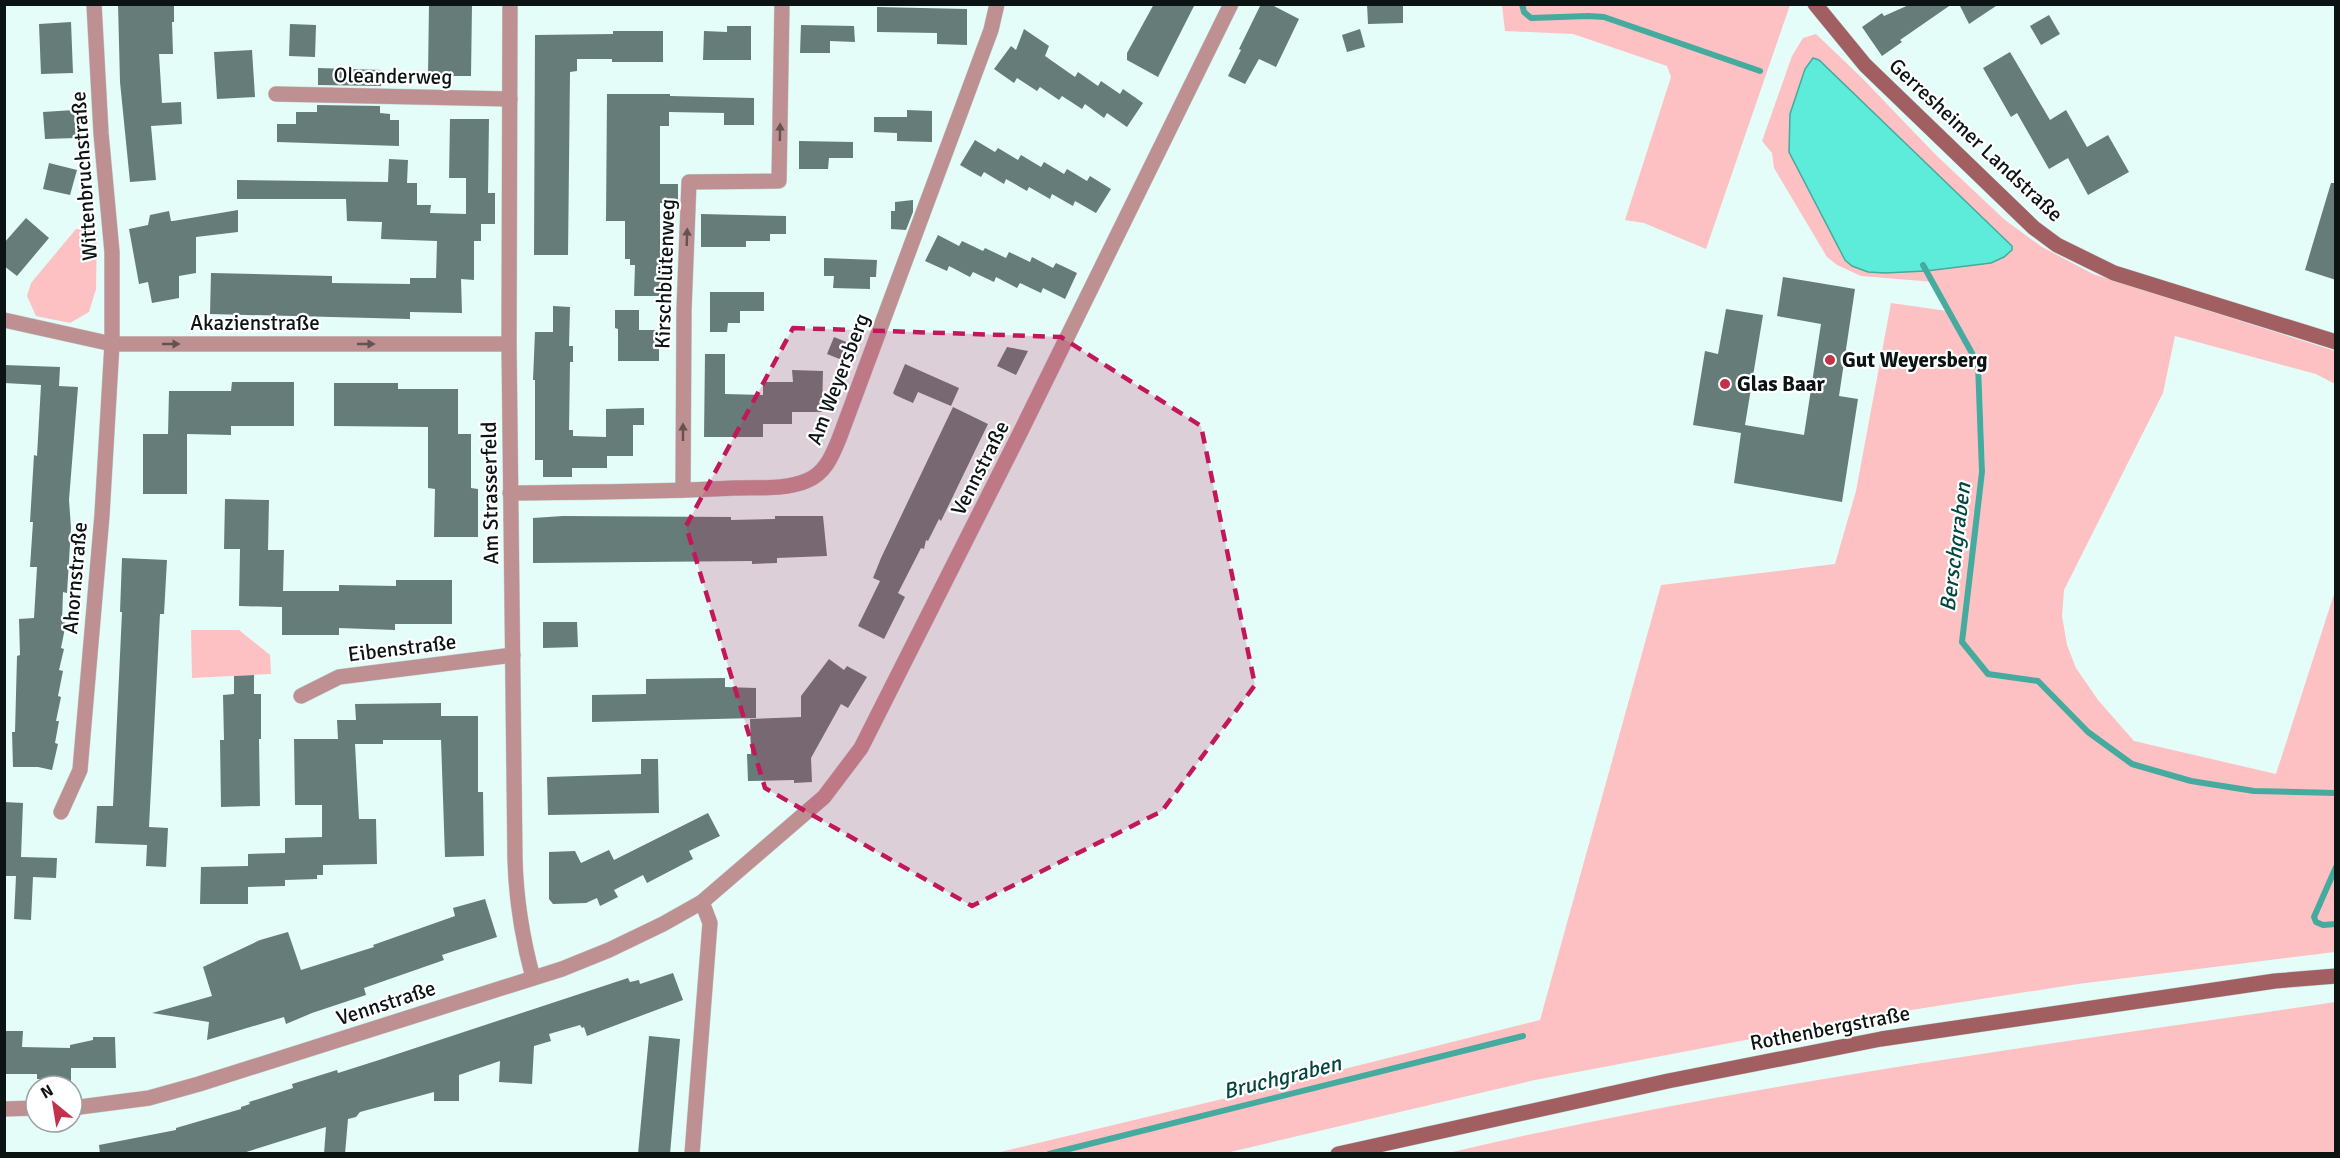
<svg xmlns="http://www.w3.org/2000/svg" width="2340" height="1158" viewBox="0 0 2340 1158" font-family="Signika,sans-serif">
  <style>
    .green { fill: #fdc1c3; fill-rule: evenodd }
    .water { fill: #5cecd9; stroke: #44ab9e; stroke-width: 1.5 }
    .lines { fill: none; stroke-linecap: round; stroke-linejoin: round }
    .stream { stroke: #44ab9e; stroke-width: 6 }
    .building { fill: #667c78 }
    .minor-casing { stroke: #c1d8d3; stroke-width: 16 }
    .secondary-casing { stroke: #c1d8d3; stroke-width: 16 }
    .minor { stroke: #bf9092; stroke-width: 15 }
    .secondary { stroke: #a15f62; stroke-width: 15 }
    .oneway { fill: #665252 }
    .marked { fill: #c2185b; fill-opacity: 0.2; stroke: #c2185b; stroke-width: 4.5; stroke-dasharray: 12 8; stroke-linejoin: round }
    .poi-dot { fill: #c3324a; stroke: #fff; stroke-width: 2 }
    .labels { text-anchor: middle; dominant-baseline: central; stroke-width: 4.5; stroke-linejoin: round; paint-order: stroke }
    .street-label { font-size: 21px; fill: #0c1413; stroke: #fff }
    .poi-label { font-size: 21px; font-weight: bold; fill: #0c1413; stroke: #fff; text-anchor: start }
    .water-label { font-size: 22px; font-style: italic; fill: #02473f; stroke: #fff }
  </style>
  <rect width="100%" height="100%" fill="#e4fdf8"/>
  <!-- green -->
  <g class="green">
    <path d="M1502,5H1790L1706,249L1644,223L1625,220L1671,77L1667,66L1573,34L1505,31Z"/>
    <path d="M1816,34L1860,76L1937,156L2005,220L2042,247L2093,274L2335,351V384L2316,374L2175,336L2163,393L2064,590L2062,616L2067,645L2076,668L2098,700L2134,741L2276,774L2335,591V952L2078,984L1873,1016L1535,1080L1226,1153L992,1154L1264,1089L1540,1020L1661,585L1835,564L1856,491L1891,303L1947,311L1977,365L1980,474L1962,642L1985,472L1981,364L1934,282L1861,276L1837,265L1827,257L1774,168L1772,153L1762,141L1792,56L1803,38ZM1813,59L1819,60L2012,246L2011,250L2004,257L1845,260L1789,152L1790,114Z"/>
    <path d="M76,229H97L96,289L89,312L70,323L36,316L27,296L31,283Z"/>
    <path d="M191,630H239L270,655L271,674L192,678Z"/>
    <path d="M2335,1002V1153H1448C1741,1084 2039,1046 2335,1002Z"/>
  </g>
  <!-- water -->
  <path class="water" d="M1813,58L1819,60L2012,246V250L2004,257L1991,263L1926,271L1885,273L1868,272L1852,266L1845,260L1789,152L1790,114L1805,69Z"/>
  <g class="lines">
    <!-- stream -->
    <g class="stream">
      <path d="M1522,4L1524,12L1531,18L1588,16L1604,17L1760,71"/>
      <path d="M1923,265L1978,364L1982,472L1962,642L1988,674L2038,681L2088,732L2132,764L2191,781L2254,791L2336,793"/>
      <path d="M2336,867L2314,917L2316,922L2323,925L2336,924"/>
      <path d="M1049,1154L1523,1036"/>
    </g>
  </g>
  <!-- building -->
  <g class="building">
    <path d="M118,4H174V22H172L173,54H159L162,103L181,102L182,124L151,126L156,180L130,182L120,82Z"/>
    <path d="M429,4H472L471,76H428Z"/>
    <path d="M1154,4H1195L1158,77L1127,60V53Z"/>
    <path d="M1261,4H1270L1299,19L1276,67L1259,59L1245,84L1228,76L1241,50L1239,49Z"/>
    <path d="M1367,4H1403V23L1368,24Z"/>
    <path d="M1911,4H1952L1900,40L1902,42L1882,56L1862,27L1882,13L1884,16Z"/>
    <path d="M1959,4H1999L1969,24Z"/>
    <path d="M877,7L967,9V45L937,44V33L877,32Z"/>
    <path d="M2049,15L2060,34L2041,45L2030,26Z"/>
    <path d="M71,22L73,73L41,74L39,24Z"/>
    <path d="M290,24L316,25L315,57L289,56Z"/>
    <path d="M801,25L854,26L855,42L830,41V53H800Z"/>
    <path d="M727,26H751V60H703L704,31L727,32Z"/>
    <path d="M1024,29L1049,46L1045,56L1075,77L1078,72L1098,86L1101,81L1120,94L1123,89L1143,103L1127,127L1107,113L1104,118L1085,104L1082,109L1062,96L1059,100L1040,87L1037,91L1017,78L1014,83L994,69L1011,46L1016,50Z"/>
    <path d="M1360,29L1365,47L1347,52L1342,35Z"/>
    <path d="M613,31H663V62H612V59H577V71L570,72L568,255H534L535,35L613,34Z"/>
    <path d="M252,50L255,97L217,99L214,52Z"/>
    <path d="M2010,52L2050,120L2066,110L2087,147L2108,135L2129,172L2088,195L2068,158L2049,169L2017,113L2011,117L1983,68Z"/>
    <path d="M318,68L382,70L381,86L318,85Z"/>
    <path d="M607,94H670V96L754,98V125H724V113L669,112V126H660V184H678V203H660V258H668L665,296H634L635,265H630V259H625V221H606Z"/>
    <path d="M317,105L380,106V113L390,114V120H399V146L277,142V124H296V112H317Z"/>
    <path d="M74,110L76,138L45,139L43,112Z"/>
    <path d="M907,110L932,111V142L897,141V133L874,132V117H907Z"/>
    <path d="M450,119H489L488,193H495V224H481V241H474V280L461,279L462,313L410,312V319L210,314L211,273L332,276V283L410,284V278H436L437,241L381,239L382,222L347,221L346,199H237V180L388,182L389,159L408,160L407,183H417V205H431L430,213L466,214V178H449Z"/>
    <path d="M975,140L995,152L998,148L1018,160L1021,155L1041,167L1044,162L1064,174L1067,169L1087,181L1090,176L1111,189L1096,213L1075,201L1073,206L1052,194L1050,199L1029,187L1027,191L1006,179L1004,184L984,172L981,177L960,165Z"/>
    <path d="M799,141L853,142V158H829L828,169H799Z"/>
    <path d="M49,163L77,170L70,195L43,189Z"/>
    <path d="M2331,183H2336V280L2305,270Z"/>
    <path d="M913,200V212L906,230L891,229V211H895V202Z"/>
    <path d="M238,210V232L196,237V273L179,276V298L152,303L148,282L139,284L129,229L148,225L150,215L169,211L171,221H173Z"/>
    <path d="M701,214L786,216V234H770V241H746V247H701Z"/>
    <path d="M26,218L49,238L17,276L4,266V243Z"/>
    <path d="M938,235L959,246L962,241L983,251L985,248L1006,258L1009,252L1030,262L1032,257L1053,268L1056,263L1077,273L1065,299L1043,288L1041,293L1020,283L1017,288L996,277L994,282L973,272L970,277L949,266L947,271L925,261Z"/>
    <path d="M824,258L877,260L876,277H870V289L833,288L834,276H824Z"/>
    <path d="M1783,277L1855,289L1839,396L1858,399L1842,502L1734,483L1741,433L1693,425L1705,351L1718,354L1726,309L1763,315L1745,425L1804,435L1821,324L1777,316Z"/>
    <path d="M710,292H764V311H740V323H728L727,332H710Z"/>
    <path d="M553,306L570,307L569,346H573V362H570L569,430H573V436L606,437V409L644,408V425H633V456H607V468H572V477H543V460H535V380H533L535,332H553Z"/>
    <path d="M615,310H639V330H659V361H618V329L615,328Z"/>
    <path d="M834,337L854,345L847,362L827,354Z"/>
    <path d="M1007,347L1028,351L1016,375L997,366Z"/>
    <path d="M705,354H725V394L763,395V382H793L792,370L823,371L822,412H792V424H763V437H704Z"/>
    <path d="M905,364L959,388L951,406L918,392L913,403L895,395L893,393Z"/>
    <path d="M4,365L60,367L59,386L78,387L69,500L71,528L67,593L63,592L62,622L66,623L61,648L64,649L59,670L63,671L58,696L61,697L56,721H59L55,743L58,744L52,770L38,767H13L12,732H15L17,656L20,655L19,619L34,618L37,567H30L33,522H30L34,455L37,456L41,385L4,383Z"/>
    <path d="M232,382H294V426H231V435L187,434V494H143V434H168L169,391H231Z"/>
    <path d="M334,383H398V389H458V434H471V488L478,489V537H434L435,489L428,488V427L334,426Z"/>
    <path d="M953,407L988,424L941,521L939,519L928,541L926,540L924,549L921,548L898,593L905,597L884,639L858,626L880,581L873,578L881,558Z"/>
    <path d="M225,499L269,500L268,550H284L283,591H339V585L396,586V580H452V624H395V630L339,628V635H282V607L239,606L240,549H224Z"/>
    <path d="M563,516L731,517V520L775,519V516H823L827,556L777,558V563L752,564V561L533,563V518Z"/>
    <path d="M122,558L167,560L164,614H160L149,827L168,828L166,867L146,866L147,845L95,843L97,806H113L122,612H120Z"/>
    <path d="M543,622H577L578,647L543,648Z"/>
    <path d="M829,659L844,670L847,666L867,677L848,708L841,704L811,758L812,782L794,783V780L748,781L747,754H751L750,719L801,717V696Z"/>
    <path d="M254,675V694H261V739H259L260,806L221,807L220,740H224L223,695L234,694V676Z"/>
    <path d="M725,678V687L756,688V718L592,722V695L646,694V679Z"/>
    <path d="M441,703V716H478V792H483L484,856L445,857L441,740H383V744H355L359,819H376L377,864L323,865V875H317V879L285,880V886L248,887V904H200L201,867L248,866V854L285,853V838L322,837V805H295L294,739H338L337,720H356L355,704Z"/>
    <path d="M641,759H658L659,813L548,815L547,777L641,774Z"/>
    <path d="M4,802L23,803L21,857L57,858L56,878L33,877L31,920L14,919L16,876H4Z"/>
    <path d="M708,813L720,836L689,851L693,859L647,883L643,875L614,890L618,897L600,906L597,898L586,903L553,904L549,899V852L575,851L581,863L609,850L614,860Z"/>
    <path d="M485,899L497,937L442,955L444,960L364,988L366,995L312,1013L286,1024L284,1017L207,1040L209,1022L152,1013L212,996L203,967L260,940L288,932L301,970L374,947L373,945L455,916L453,908Z"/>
    <path d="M673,973L683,1000L587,1036L584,1027L582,1028L580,1025L549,1034L551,1041L534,1046L532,1084L499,1082L500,1061L459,1075V1101H434V1092L360,1112L356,1117L348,1119L345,1154H324L326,1127L240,1154H100L99,1145L176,1130V1128L241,1109V1107L250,1104L249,1102L293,1088L292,1084L337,1070L338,1073L379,1060L628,978L630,982L639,980L640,984Z"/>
    <path d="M4,1031H23L22,1047L70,1048V1045L93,1040V1037H115L116,1068H71V1086H42V1079H37V1074H4Z"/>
    <path d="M649,1036L680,1039L670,1154H638Z"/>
  </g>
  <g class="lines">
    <defs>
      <g id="minor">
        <path d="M510,4L509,344L515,859C516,901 522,937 533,978"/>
        <path d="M276,94L510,99"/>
        <path d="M4,320L112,344H509"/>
        <path d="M683,490L684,310L689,182L779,181L782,4"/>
        <path d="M510,493C585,492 659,492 734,488C756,487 785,490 806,481C825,474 832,456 839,439L991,30L997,4"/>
        <path d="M301,696L339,677L513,655"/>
        <path d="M61,812L80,770L102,515L112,344V252L101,133L94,4"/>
        <path d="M72,1108L149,1098L199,1084L562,969L609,950L663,924L702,902L824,797L861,748L1019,435L1231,4"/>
        <path d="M4,1109L36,1108"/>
        <path d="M692,1154L710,923L702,902"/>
      </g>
      <g id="secondary">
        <path d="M1815,4L1865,65L2034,228L2057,245L2114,273L2336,342"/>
        <path d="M1338,1154L1668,1081L1881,1039L2275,981L2336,976"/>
      </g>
    </defs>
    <!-- minor casing -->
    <use href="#minor" class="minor-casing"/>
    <!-- secondary casing -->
    <use href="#secondary" class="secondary-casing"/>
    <!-- minor -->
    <use href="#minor" class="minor"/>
    <!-- secondary -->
    <use href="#secondary" class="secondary"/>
  </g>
  <!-- one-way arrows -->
  <defs><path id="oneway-solid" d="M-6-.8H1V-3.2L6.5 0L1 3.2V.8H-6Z" transform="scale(1.5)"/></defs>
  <g class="oneway">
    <use href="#oneway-solid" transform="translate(780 132) rotate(-89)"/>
    <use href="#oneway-solid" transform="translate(687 237) rotate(-88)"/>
    <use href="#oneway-solid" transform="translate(171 344)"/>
    <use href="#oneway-solid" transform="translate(366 344)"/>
    <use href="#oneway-solid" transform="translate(683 432) rotate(-90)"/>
  </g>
  <!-- marked area -->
  <path class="marked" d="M793,328L1061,337L1201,426L1255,685L1162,811L972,906L765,788L686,526Z"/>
  <!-- markers -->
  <g class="poi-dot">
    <circle cx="1830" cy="360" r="6"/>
    <circle cx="1725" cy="384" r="6"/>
  </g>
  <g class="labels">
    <!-- street labels -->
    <g class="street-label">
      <text transform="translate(393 76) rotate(1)">Oleanderweg</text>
      <text transform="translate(1976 140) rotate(43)">Gerresheimer Landstraße</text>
      <text transform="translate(84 176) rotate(-94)">Wittenbruchstraße</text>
      <text transform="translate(665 274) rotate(-88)">Kirschblütenweg</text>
      <text x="255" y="323">Akazienstraße</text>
      <text transform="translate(838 379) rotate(-69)">Am Weyersberg</text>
      <text transform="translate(980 468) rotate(-63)">Vennstraße</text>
      <text transform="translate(490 493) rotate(-91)">Am Strasserfeld</text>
      <text transform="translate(75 578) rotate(-85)">Ahornstraße</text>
      <text transform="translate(402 648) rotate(-7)">Eibenstraße</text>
      <text transform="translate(386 1003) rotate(-18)">Vennstraße</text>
      <text transform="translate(1830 1028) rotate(-11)">Rothenbergstraße</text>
    </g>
    <!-- poi labels -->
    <g class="poi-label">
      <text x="1842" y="360">Gut Weyersberg</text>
      <text x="1737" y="384">Glas Baar</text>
    </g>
    <!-- water labels -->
    <g class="water-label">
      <text transform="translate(1955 547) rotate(-83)">Berschgraben</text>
      <text transform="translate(1282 1077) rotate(-14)">Bruchgraben</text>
    </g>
  </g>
  <!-- border -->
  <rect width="2340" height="1158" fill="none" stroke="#0c1413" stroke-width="12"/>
  <!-- north arrow -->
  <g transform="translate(54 1104) rotate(330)"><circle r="28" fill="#ffffff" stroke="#9ea1a1" stroke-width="1.5"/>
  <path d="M0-4.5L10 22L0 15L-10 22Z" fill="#c3324a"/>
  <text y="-9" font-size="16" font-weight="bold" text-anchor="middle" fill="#0c1413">N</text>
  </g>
</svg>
